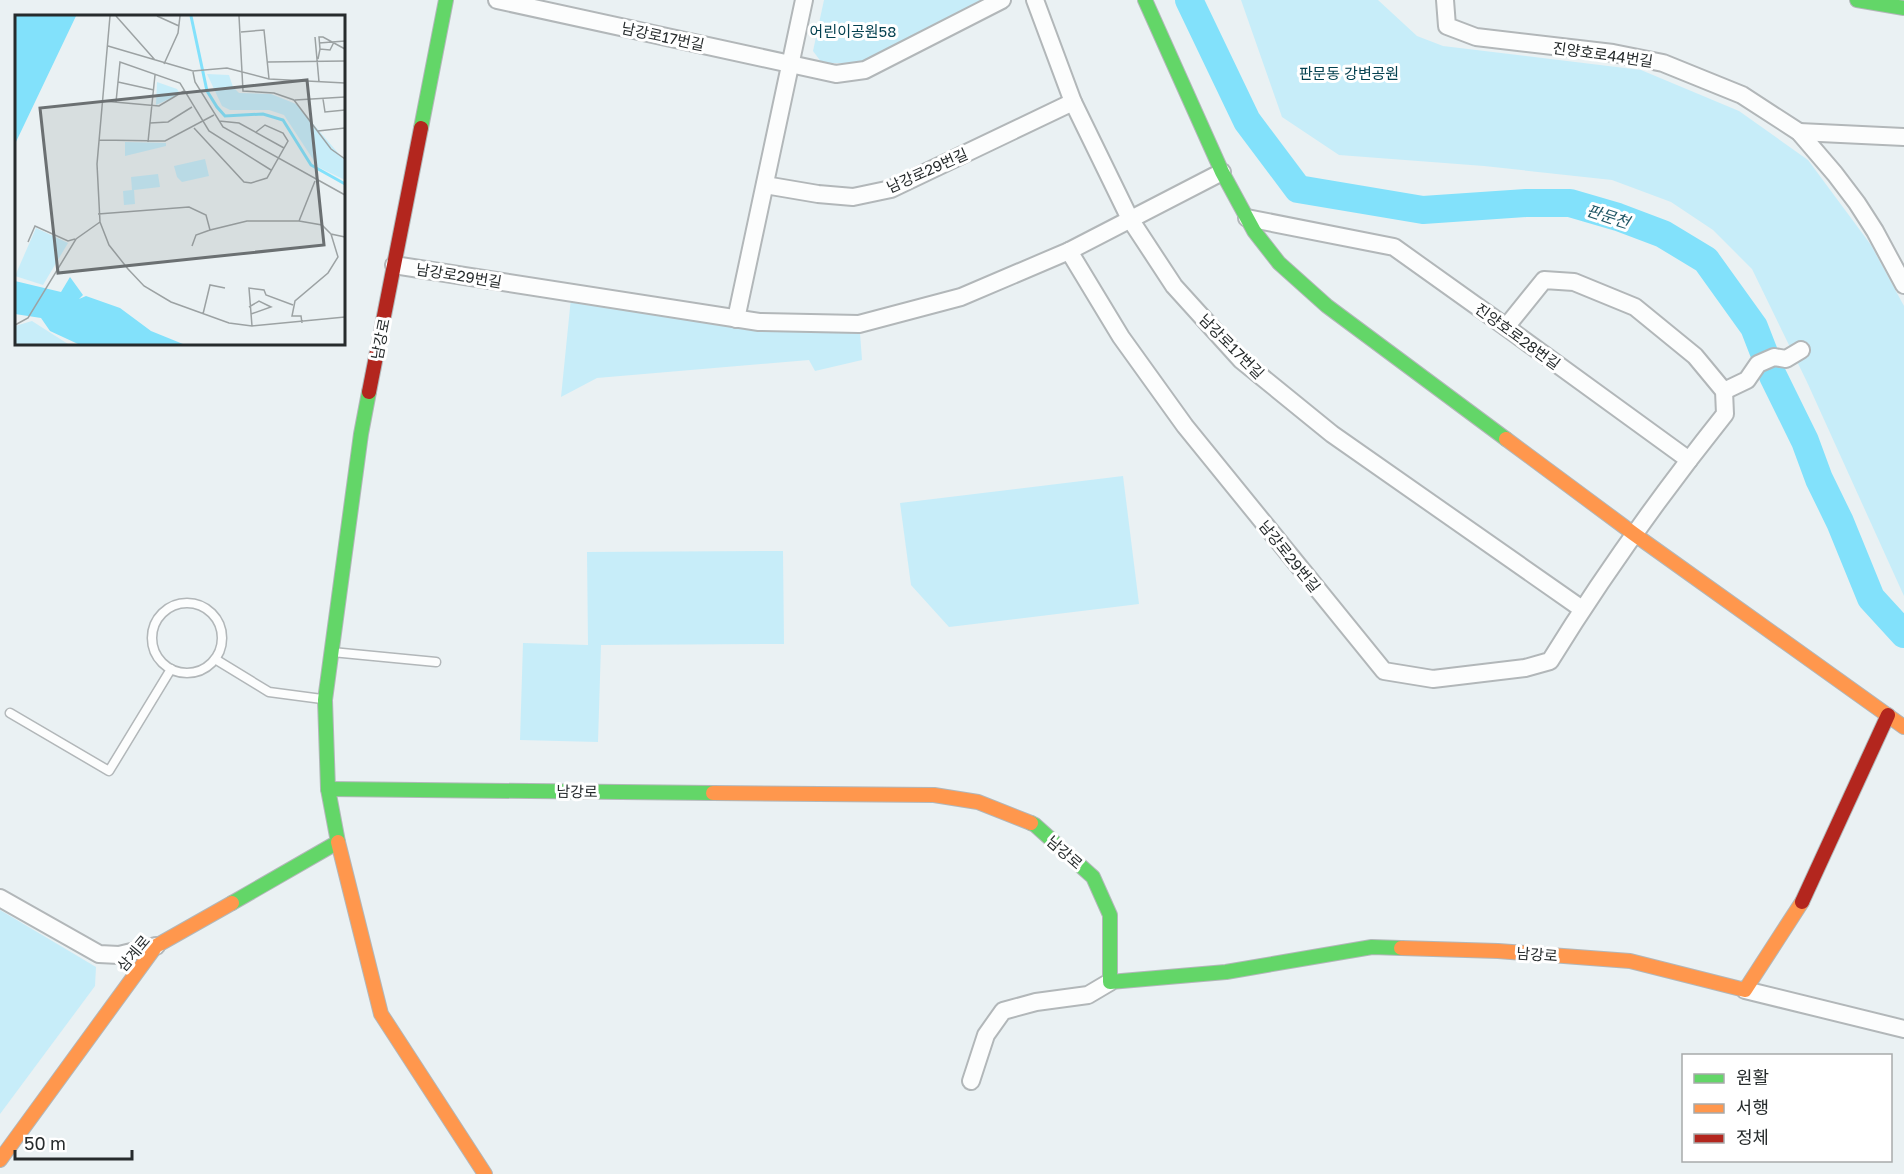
<svg xmlns="http://www.w3.org/2000/svg" width="1904" height="1174" viewBox="0 0 1904 1174" font-family="'Golos Text','Noto Sans KR',sans-serif">
  <style>
    .green { fill: #c7edf9 }
    .lines { fill: none; stroke-linecap: round; stroke-linejoin: round }
    .river { stroke: #82e1fb; stroke-width: 28 }
    .lane-casing { stroke: #b2b7b9; stroke-width: 11 }
    .street-casing { stroke: #b2b7b9; stroke-width: 20 }
    .fast-casing { stroke: #b2b7b9; stroke-width: 16 }
    .slow-casing { stroke: #b2b7b9; stroke-width: 16 }
    .jam-casing { stroke: #b2b7b9; stroke-width: 16 }
    .lane { stroke: #fcfdfd; stroke-width: 8 }
    .street { stroke: #fcfdfd; stroke-width: 16 }
    .fast { stroke: #63d668; stroke-width: 14 }
    .slow { stroke: #ff974d; stroke-width: 14 }
    .jam { stroke: #b3261e; stroke-width: 14 }
    .labels { text-anchor: middle; dominant-baseline: central; stroke-width: 6; stroke-linejoin: round; paint-order: stroke }
    .park-label { font-size: 15px; fill: #044150; stroke: #fff }
    .street-label { font-size: 15px; fill: #262b2c; stroke: #fff }
    .water-label { font-size: 16px; font-style: italic; fill: #205766; stroke: #fff }
    .inset-river { fill: none; stroke: #82e1fb; stroke-width: 3 }
    .inset-road { fill: none; stroke: #9ca2a3; stroke-width: 1.5 }
    .view { fill: #6b7072; fill-opacity: 0.15; stroke: #6b7072; stroke-width: 3 }
    .inset-edge { fill: none; stroke: #262b2c; stroke-width: 3 }
  </style>
  <rect width="100%" height="100%" fill="#eaf1f3"/>
  <!-- green -->
  <g class="green">
    <path d="M824,0H993L865,63H822L813,51Z"/>
    <path d="M1241,0H1378L1417,36L1443,46L1641,70L1739,111L1808,160L1871,245L1904,306V596L1807,382L1752,269L1713,230L1671,202L1612,180L1484,166L1339,155L1282,117Z"/>
    <path d="M571,298L735,327L860,333L862,360L815,371L809,360L597,378L561,397Z"/>
    <path d="M1123,476L1139,604L949,627L911,585L900,503Z"/>
    <path d="M783,551L784,644L601,645L598,742L520,740L523,643L588,645L587,552Z"/>
    <path d="M0,910L96,967L95,986L0,1114Z"/>
  </g>
  <g class="lines">
    <!-- river -->
    <path class="river" d="M1189,0L1247,121L1298,189L1423,210L1526,203H1570L1618,217L1663,234L1706,260L1754,327L1773,376L1805,441L1819,479L1840,522L1871,598L1904,634"/>
    <defs>
      <g id="lane">
        <circle cx="187" cy="638" r="35"/>
        <path d="M332,652L436,662"/>
        <path d="M215,659L269,692L322,699"/>
        <path d="M10,713L109,771L171,669"/>
      </g>
      <g id="street">
        <path d="M497,0L836,74L865,70L1002,0"/>
        <path d="M1035,0L1073,102L1130,219L1174,286L1241,360L1332,434L1582,609"/>
        <path d="M1445,0L1447,26L1476,37L1613,53L1663,63L1742,95L1799,132L1835,174L1857,203L1875,231L1904,285"/>
        <path d="M1799,132L1904,137"/>
        <path d="M765,185L818,194L853,197L891,189L1073,102"/>
        <path d="M1247,218L1394,247L1506,327L1689,460"/>
        <path d="M1069,251L1121,337L1185,426L1384,671L1433,679L1525,668L1550,661C1603,575 1662,493 1725,414L1724,391L1695,356L1635,307L1574,282L1544,280L1506,327"/>
        <path d="M394,265L759,322L859,324L961,297L1069,251L1222,172"/>
        <path d="M736,319L804,0"/>
        <path d="M1724,391L1747,380L1758,364L1774,357L1786,359L1801,350"/>
        <path d="M0,898L99,954L119,955L156,946"/>
        <path d="M1745,990L1904,1029"/>
        <path d="M971,1081L986,1035L1003,1011L1036,1002L1088,995L1110,982"/>
      </g>
      <g id="fast">
        <path d="M1145,0L1222,172L1254,231L1279,263L1327,306L1506,439"/>
        <path d="M1857,0L1904,8"/>
        <path d="M421,128L446,0"/>
        <path d="M328,789L713,793"/>
        <path d="M1031,823L1035,825L1093,877L1110,915V982L1226,972L1372,947L1401,948"/>
        <path d="M232,903L338,842L328,789L325,700L361,434L369,392"/>
      </g>
      <g id="slow">
        <path d="M1506,439L1634,534L1904,727"/>
        <path d="M713,793L934,795L978,802L1031,823"/>
        <path d="M338,842L381,1014L485,1174"/>
        <path d="M1401,948L1498,951L1630,961L1745,990L1802,902"/>
        <path d="M0,1160L156,946L232,903"/>
      </g>
      <g id="jam">
        <path d="M369,392L421,128"/>
        <path d="M1802,902L1888,715"/>
      </g>
    </defs>
    <!-- lane casing -->
    <use href="#lane" class="lane-casing"/>
    <!-- street casing -->
    <use href="#street" class="street-casing"/>
    <!-- fast casing -->
    <use href="#fast" class="fast-casing"/>
    <!-- slow casing -->
    <use href="#slow" class="slow-casing"/>
    <!-- jam casing -->
    <use href="#jam" class="jam-casing"/>
    <!-- lane -->
    <use href="#lane" class="lane"/>
    <!-- street -->
    <use href="#street" class="street"/>
    <!-- fast -->
    <use href="#fast" class="fast"/>
    <!-- slow -->
    <use href="#slow" class="slow"/>
    <!-- jam -->
    <use href="#jam" class="jam"/>
  </g>
  <g class="labels">
    <!-- park labels -->
    <g class="park-label">
      <text x="853" y="31">어린이공원58</text>
      <text x="1349" y="73">판문동 강변공원</text>
    </g>
    <!-- street labels -->
    <g class="street-label">
      <text transform="translate(663 36) rotate(12)">남강로17번길</text>
      <text transform="translate(1603 54) rotate(8)">진양호로44번길</text>
      <text transform="translate(927 170) rotate(-24)">남강로29번길</text>
      <text transform="translate(459 275) rotate(9)">남강로29번길</text>
      <text transform="translate(1518 336) rotate(36)">진양호로28번길</text>
      <text transform="translate(380 339) rotate(-79)">남강로</text>
      <text transform="translate(1232 346) rotate(45)">남강로17번길</text>
      <text transform="translate(1290 556) rotate(51)">남강로29번길</text>
      <text transform="translate(577 791) rotate(1)">남강로</text>
      <text transform="translate(1065 852) rotate(41)">남강로</text>
      <text transform="translate(133 953) rotate(-50)">삼계로</text>
      <text transform="translate(1537 954) rotate(4)">남강로</text>
    </g>
    <!-- water labels -->
    <g class="water-label">
      <text transform="translate(1608 216) rotate(18)">판문천</text>
    </g>
  </g>
  <!-- overview -->
  <g transform="translate(15 15)">
    <rect width="330" height="330" fill="#eaf1f3"/>
    <path d="M192,59L214,60L218,72L224,78L256,79L281,89L330,146V165L303,152L269,100L254,95H215L207,91ZM142,67L162,74L165,79L141,90ZM110,127L151,128V131L110,141ZM190,144L194,161L167,167L162,162L159,151ZM143,159L145,172L119,175L120,189L109,190L108,176L117,175L116,162ZM21,213L53,228L28,270L0,261ZM17,306L53,329H0V311Z" fill="#c7edf9"/>
    <path d="M0,1H61L0,129ZM55,262L68,280L64,284L71,281L105,293L136,316L168,329H63L35,316L26,303L0,299V266L46,277Z" fill="#82e1fb"/>
    <path class="inset-river" d="M176,1L192,76L202,92L210,101L248,99L268,105L296,150L330,169"/>
    <path class="inset-road" d="M101,1L140,45M142,1L164,11M224,1L228,76L259,78L279,85L316,134L330,144M226,17L249,15L254,64M300,22L304,67M304,28L330,26M93,31L178,56L212,53L254,64L330,68M305,34L304,22H308L330,34M303,44L305,34L315,35L319,27M253,47L330,46M149,49L163,18L165,1M178,57L180,67L208,112L330,180M103,67L139,75M308,84L310,97L330,95M280,85L330,82M88,86L144,91L169,76M101,87L105,47L165,68L194,116L256,155M204,106L224,108L269,133M135,108L153,107L177,92M179,113L229,167L236,168L252,163L273,126L268,118L250,110L241,117M303,116L330,113M84,125L150,126L199,100M133,127L140,60M83,199L174,192L191,200L195,215L232,206H284L300,166M284,206L307,210L316,219L330,222M85,207L94,230L113,254L129,271L156,287L214,308L237,311L330,302M13,227L20,211L53,226L60,224M177,231L181,220L195,215M234,292L244,286L256,292L236,299M188,299L195,270L210,273M287,308L286,301H277L280,286L313,258L323,242L316,219M0,310L13,303L61,224L85,207L82,149L95,1M237,311L234,273L249,275L251,280L278,290"/>
    <path class="view" d="M292,65L309,230L43,258L25,93Z"/>
    <rect width="330" height="330" class="inset-edge"/>
  </g>
  <!-- legend -->
  <rect x="1682" y="1054" width="210" height="108" fill="#ffffff" stroke="#a8aaab" stroke-width="1.5"/>
  <rect x="1694" y="1074" width="30" height="9" fill="#63d668" stroke="#a8aaab" stroke-width="1.5"/>
  <text x="1736" y="1084" font-size="18" fill="#262b2c">원활</text>
  <rect x="1694" y="1104" width="30" height="9" fill="#ff974d" stroke="#a8aaab" stroke-width="1.5"/>
  <text x="1736" y="1114" font-size="18" fill="#262b2c">서행</text>
  <rect x="1694" y="1134" width="30" height="9" fill="#b3261e" stroke="#a8aaab" stroke-width="1.5"/>
  <text x="1736" y="1144" font-size="18" fill="#262b2c">정체</text>
  <!-- scale -->
  <path d="M15 1150v9h117v-9" fill="none" stroke="#262b2c" stroke-width="3"/>
  <text x="24" y="1150" font-size="18" fill="#262b2c" stroke="#ffffff" stroke-width="4.5" paint-order="stroke">50 m</text>
</svg>
